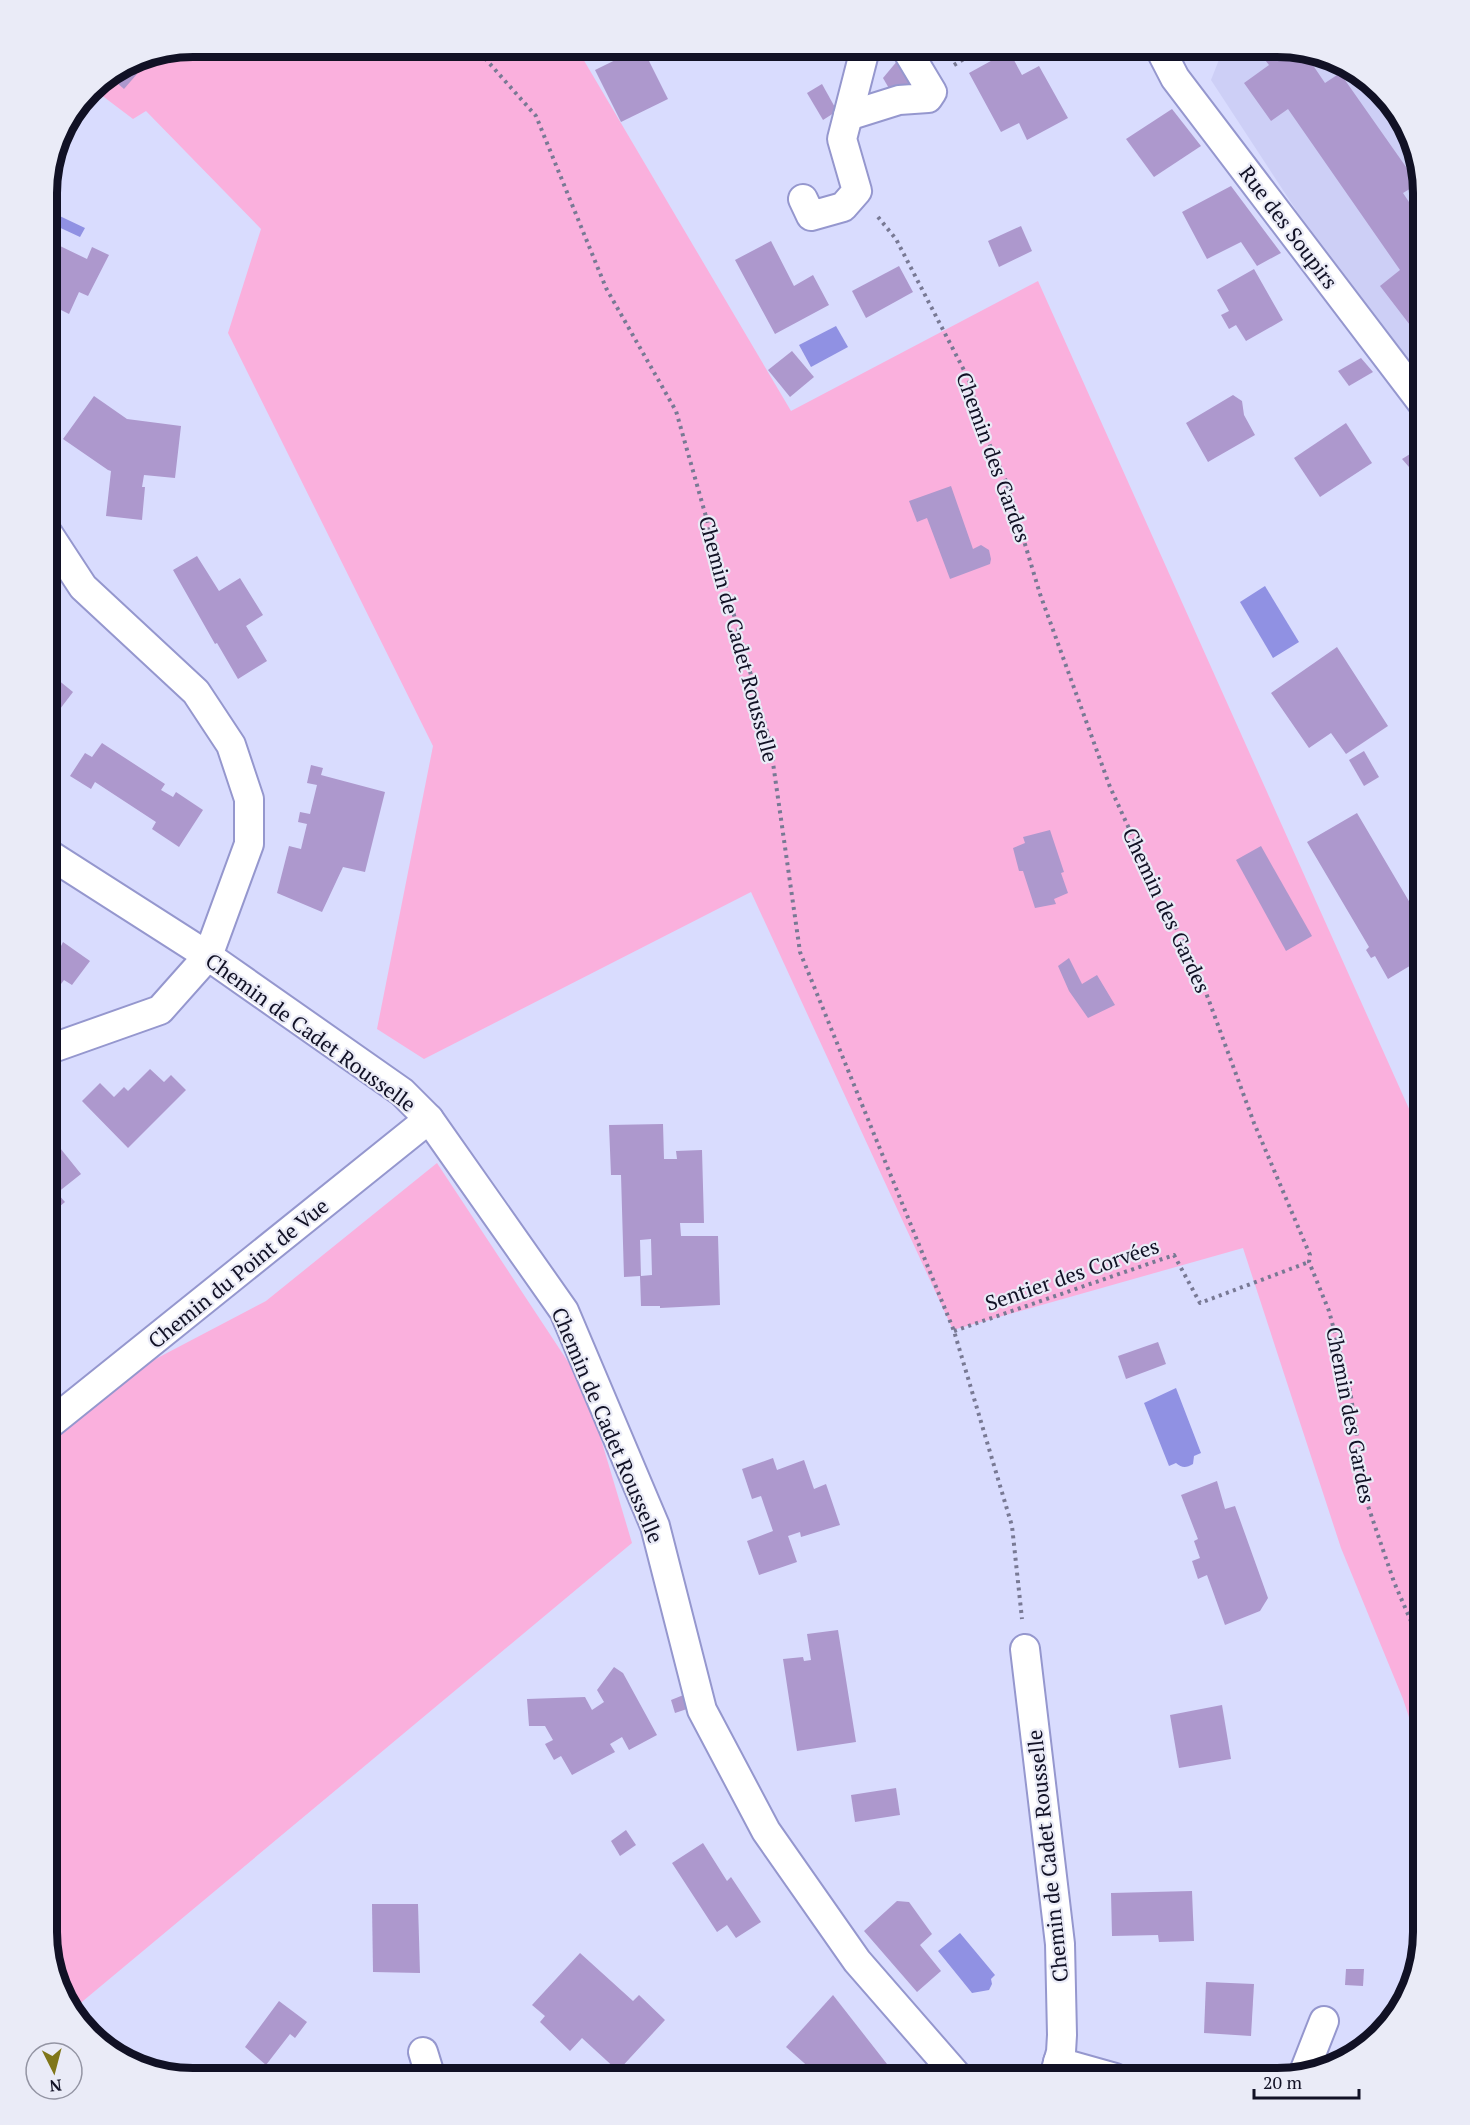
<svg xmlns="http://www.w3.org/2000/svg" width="1470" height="2125" viewBox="0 0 1470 2125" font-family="'PT Serif',serif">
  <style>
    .built { fill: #cdcff6 }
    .green { fill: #fab0dd }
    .water { fill: #9091e3 }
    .building { fill: #ad98cd; fill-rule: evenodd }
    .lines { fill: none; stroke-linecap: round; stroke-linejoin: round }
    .minor-casing { stroke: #9597ce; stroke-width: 32 }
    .path { stroke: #787994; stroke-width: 4; stroke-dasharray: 3 4.5; stroke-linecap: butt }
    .minor { stroke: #fff; stroke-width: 28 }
    .labels { text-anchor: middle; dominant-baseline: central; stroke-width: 4.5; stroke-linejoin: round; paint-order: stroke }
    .street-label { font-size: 21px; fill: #111125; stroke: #eaebf7 }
    .rim { fill: none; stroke: #111125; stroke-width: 8 }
  </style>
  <rect width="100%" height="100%" fill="#d9dcfe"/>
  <!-- built -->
  <path class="built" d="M1224,47H1287L1351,66L1404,120L1423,193V404L1211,80Z"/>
  <!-- green -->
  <g class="green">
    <path d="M193,47H576L791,411L1038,281L1423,1140V1760L1403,1699L1341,1548L1243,1248L953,1330L751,892L424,1059L377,1029L433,746L228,333L261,229L146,111L133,119L92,88L137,57Z"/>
    <path d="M437,1163L586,1389L632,1543L71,2011L66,2005L47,1932V1416L266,1301Z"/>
  </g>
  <!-- water -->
  <g class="water">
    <path d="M47,210L85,228L80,237L52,224L47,233Z"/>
    <path d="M836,326L848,347L811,367L799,345Z"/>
    <path d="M1265,586L1299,642L1273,658L1240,602Z"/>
    <path d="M1176,1388L1201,1453L1194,1456L1193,1464C1186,1468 1182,1468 1176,1463L1169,1466L1144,1403Z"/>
    <path d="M960,1933L995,1975L991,1979L992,1984L989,1990L972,1993L938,1951Z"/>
  </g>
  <!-- building -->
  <g class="building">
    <path d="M642,47L668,99L621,122L595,70Z"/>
    <path d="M1255,47H1287L1304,52L1325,83L1340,73L1418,184L1403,193L1423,223V253L1411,262L1423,279V342L1380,286L1400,270L1288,109L1271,121L1244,83L1269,65Z"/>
    <path d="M1009,51L1022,75L1039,66L1068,118L1027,140L1019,123L1001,132L969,73Z"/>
    <path d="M903,54L920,84L894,97L883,78Z"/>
    <path d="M126,65L137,74L124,89L109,76Z"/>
    <path d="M822,84L837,111L823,120L807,93Z"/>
    <path d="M1172,109L1201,146L1154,177L1126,139Z"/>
    <path d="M1231,186L1281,253L1257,266L1241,242L1207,259L1182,212Z"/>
    <path d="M1021,226L1032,251L999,267L988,241Z"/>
    <path d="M771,241L794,286L813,275L829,305L775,334L735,260Z"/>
    <path d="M60,246L87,259L92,247L109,255L88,296L79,292L69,314L47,303V252L55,256Z"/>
    <path d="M899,266L913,292L866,318L852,291Z"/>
    <path d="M1254,269L1283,320L1246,341L1236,325L1229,329L1221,315L1229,311L1217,290Z"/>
    <path d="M792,351L814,377L790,397L768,370Z"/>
    <path d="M1361,358L1373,372L1349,386L1338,371Z"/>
    <path d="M1233,395L1242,401L1244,415L1255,435L1208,462L1186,423Z"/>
    <path d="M94,396L127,419L181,426L175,478L144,475L142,487H145L142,520L106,516L111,471L108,470L63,439Z"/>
    <path d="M1346,423L1372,463L1320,497L1294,458Z"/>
    <path d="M1423,446V469L1416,475L1402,459Z"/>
    <path d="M951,486L973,549L981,545L989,550L991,559L990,564L950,579L927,518L917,522L909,501Z"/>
    <path d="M197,556L219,591L240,578L263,615L246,626L267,661L238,679L217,643L215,644L173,570Z"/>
    <path d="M1337,647L1388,726L1346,754L1331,733L1309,748L1271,693Z"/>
    <path d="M47,671L73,692L47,726Z"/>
    <path d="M102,743L165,784L161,790L173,797L176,792L203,810L179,847L152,829L156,822L95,782L91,789L70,776L85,753L92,757Z"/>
    <path d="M1364,751L1379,777L1364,786L1349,760Z"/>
    <path d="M311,765L323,768L321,775L385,792L365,872L343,867L322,912L277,893L289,846L301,849L307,824L298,822L300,812L310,814L317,785L307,783Z"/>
    <path d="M1357,813L1423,925V958L1388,979L1375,956L1371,958L1366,950L1369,947L1307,842Z"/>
    <path d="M1050,830L1064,872L1061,873L1068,893L1054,899L1056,904L1035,908L1023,871H1019L1013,848L1025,843L1023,837Z"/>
    <path d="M1261,846L1312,936L1286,951L1236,860Z"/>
    <path d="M47,938L60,948L63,942L90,961L72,985L64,980L52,996L47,993Z"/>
    <path d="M1069,958L1082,984L1097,975L1115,1005L1088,1018L1069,991L1058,966Z"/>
    <path d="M150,1069L164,1082L171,1075L186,1090L128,1148L82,1101L100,1083L114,1097L124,1087L128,1091Z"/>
    <path d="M663,1124L664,1159H677L676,1151L702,1150L704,1223H680L681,1236H718L720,1305L660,1308V1306H641L640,1276L624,1277L621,1175H611L609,1125ZM651,1239L652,1275L641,1276L640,1240Z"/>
    <path d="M52,1138L81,1174L57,1193L65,1202L47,1217V1143Z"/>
    <path d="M1158,1342L1166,1364L1126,1379L1118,1356Z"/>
    <path d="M773,1458L777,1470L804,1460L814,1489L826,1484L840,1525L801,1537L800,1532L788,1536L797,1562L759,1575L747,1541L773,1531L761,1496L752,1499L742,1469Z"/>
    <path d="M1217,1481L1225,1509L1235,1506L1268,1598L1260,1611L1225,1625L1207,1575L1198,1579L1192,1561L1200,1558L1194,1541L1198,1539L1181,1495Z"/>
    <path d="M838,1630L856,1742L797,1751L783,1659L803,1657L804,1661L811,1660L807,1634Z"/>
    <path d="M614,1667L623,1673L657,1735L629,1750L622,1737L610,1744L615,1752L572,1775L561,1756L554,1760L545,1744L553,1740L545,1726H529L527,1699L585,1697L592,1710L604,1702L597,1690Z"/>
    <path d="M686,1694L690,1708L675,1713L671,1700Z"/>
    <path d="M1222,1705L1231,1759L1179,1768L1170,1715Z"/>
    <path d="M896,1788L900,1815L855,1822L851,1795Z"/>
    <path d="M626,1830L636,1845L620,1856L611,1841Z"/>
    <path d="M703,1843L727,1881L731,1877L761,1922L736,1938L727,1925L717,1932L672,1863Z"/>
    <path d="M1192,1891L1194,1941L1159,1942L1158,1935L1112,1936L1111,1893Z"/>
    <path d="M897,1901L909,1902L932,1934L920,1945L941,1971L917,1992L864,1931Z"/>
    <path d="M372,1904H418L420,1973L373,1972Z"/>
    <path d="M580,1953L633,2001L639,1995L665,2020L618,2071L582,2038L570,2051L540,2022L545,2016L532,2005Z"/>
    <path d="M1346,1969H1364L1363,1986L1345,1985Z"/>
    <path d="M1206,1982L1254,1984L1251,2036L1204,2033Z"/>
    <path d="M833,1995L887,2064L874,2078H821L786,2047Z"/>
    <path d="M279,2001L307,2022L295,2038L290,2034L266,2065L245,2047Z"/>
  </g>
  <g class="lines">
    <defs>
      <g id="minor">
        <path d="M1159,47L1175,78L1423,404"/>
        <path d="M848,116L899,100L928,98L932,92L905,47"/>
        <path d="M803,199L811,216L843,207L857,191L842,139L863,57L862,47"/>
        <path d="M47,853L208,956L402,1092L429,1119L564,1311L655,1526L702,1710L766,1831L857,1961L959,2078"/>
        <path d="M47,1050L160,1010L208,956L249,844V799L231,745L196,692L83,587L47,532"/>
        <path d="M47,1426L429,1119"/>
        <path d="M1025,1649L1060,1944L1062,2035L1061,2052L1055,2073L1051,2078"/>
        <path d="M423,2052L431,2078"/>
        <path d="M1058,2062L1115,2078"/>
        <path d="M1304,2072L1324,2021"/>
      </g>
    </defs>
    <!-- minor casing -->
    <use href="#minor" class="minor-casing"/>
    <!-- path -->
    <g class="path">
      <path d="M475,47L536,116L606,288L676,411L770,742L800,952L954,1331L1012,1526L1022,1619"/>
      <path d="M954,65L984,47"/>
      <path d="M878,217L896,239L968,378L984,432L1006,481L1040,594L1110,787L1159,894L1198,971L1254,1123L1310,1255L1309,1262L1329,1311L1350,1390L1367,1503L1394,1582L1423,1649"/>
      <path d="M954,1331L1174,1255L1200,1303L1309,1262"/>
    </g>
    <!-- minor -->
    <use href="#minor" class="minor"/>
  </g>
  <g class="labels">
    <!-- street labels -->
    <g class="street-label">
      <text transform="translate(1289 227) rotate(53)">Rue des Soupirs</text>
      <text transform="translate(994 457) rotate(70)">Chemin des Gardes</text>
      <text transform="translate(739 639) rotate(75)">Chemin de Cadet Rousselle</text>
      <text transform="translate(1167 910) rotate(65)">Chemin des Gardes</text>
      <text transform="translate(311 1032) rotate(36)">Chemin de Cadet Rousselle</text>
      <text transform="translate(238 1273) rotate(-39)">Chemin du Point de Vue</text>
      <text transform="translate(1072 1274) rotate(-19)">Sentier des Corvées</text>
      <text transform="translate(1351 1415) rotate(79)">Chemin des Gardes</text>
      <text transform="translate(608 1425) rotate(67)">Chemin de Cadet Rousselle</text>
      <text transform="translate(1047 1856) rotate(-96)">Chemin de Cadet Rousselle</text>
    </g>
  </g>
  <!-- crop -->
  <path d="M0 0H1470V2125H0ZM193 57H1277A136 136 0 0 1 1413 193V1932A136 136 0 0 1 1277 2068H193A136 136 0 0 1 57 1932V193A136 136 0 0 1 193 57Z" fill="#eaebf7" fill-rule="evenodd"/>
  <path class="rim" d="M193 57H1277A136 136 0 0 1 1413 193V1932A136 136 0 0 1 1277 2068H193A136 136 0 0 1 57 1932V193A136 136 0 0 1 193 57Z"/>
  <!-- north arrow -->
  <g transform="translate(54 2071) rotate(174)"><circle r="28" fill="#eaebf7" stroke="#9394a3" stroke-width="1.5"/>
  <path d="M0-4.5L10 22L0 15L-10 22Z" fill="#807619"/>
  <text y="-9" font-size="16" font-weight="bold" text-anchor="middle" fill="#111125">N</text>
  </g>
  <!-- scale -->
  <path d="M1254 2089v9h105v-9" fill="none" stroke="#111125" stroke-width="3"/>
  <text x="1263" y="2089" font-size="18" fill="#111125" stroke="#eaebf7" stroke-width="4.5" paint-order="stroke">20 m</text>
</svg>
